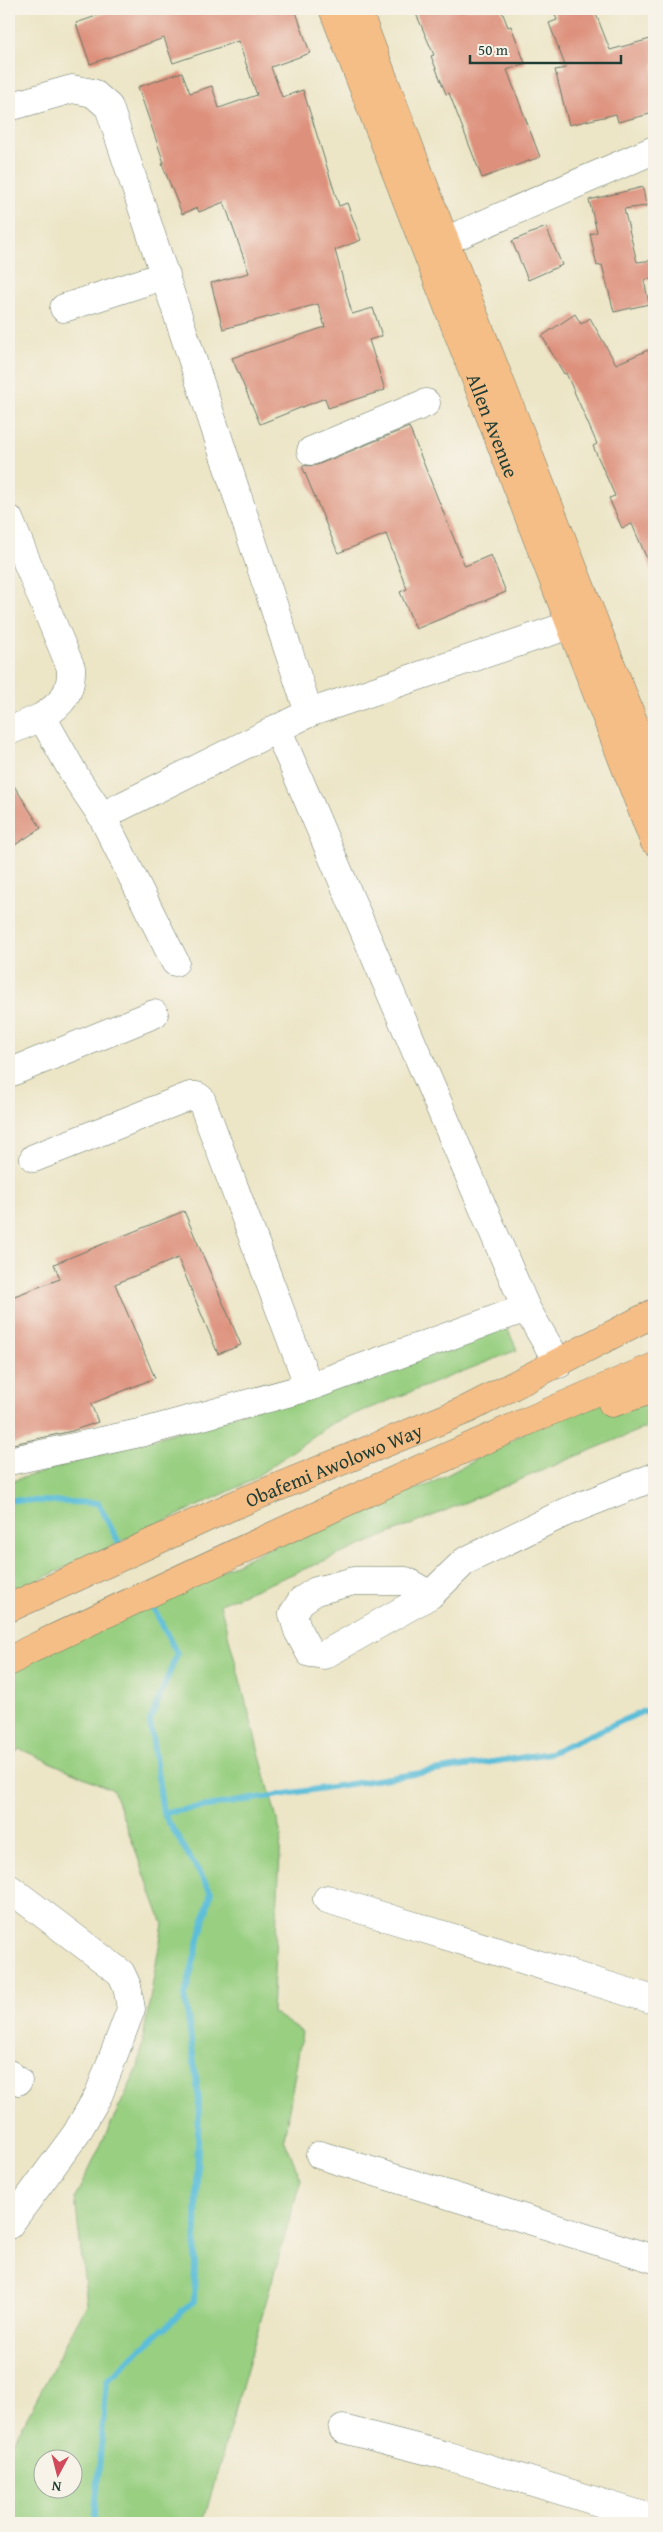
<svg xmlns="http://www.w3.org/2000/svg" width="663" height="2532" viewBox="0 0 663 2532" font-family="'Gentium Book Plus',serif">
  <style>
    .green { fill: #98cf81; stroke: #5c865a; fill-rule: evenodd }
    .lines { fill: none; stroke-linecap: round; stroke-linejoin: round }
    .stream { stroke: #5bbed9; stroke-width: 6 }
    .building { fill: #dd907b }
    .minor-casing { stroke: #677867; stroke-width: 29 }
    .major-casing { stroke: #677867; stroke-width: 29 }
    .minor { stroke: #fff; stroke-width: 28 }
    .major { stroke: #f6be87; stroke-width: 28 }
    .labels { text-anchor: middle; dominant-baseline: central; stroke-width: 5; stroke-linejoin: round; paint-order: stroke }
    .street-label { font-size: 20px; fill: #1f3d34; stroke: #f7f3e8 }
  </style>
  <rect width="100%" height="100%" fill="#f7f3e8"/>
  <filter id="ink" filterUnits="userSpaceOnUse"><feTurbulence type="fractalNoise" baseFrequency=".02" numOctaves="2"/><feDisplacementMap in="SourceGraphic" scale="10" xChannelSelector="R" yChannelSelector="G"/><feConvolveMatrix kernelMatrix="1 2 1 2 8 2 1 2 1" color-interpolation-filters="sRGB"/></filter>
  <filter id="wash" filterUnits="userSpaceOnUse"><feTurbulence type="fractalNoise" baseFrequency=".0096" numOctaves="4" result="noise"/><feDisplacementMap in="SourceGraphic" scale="20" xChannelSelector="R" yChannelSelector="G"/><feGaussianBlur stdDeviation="1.12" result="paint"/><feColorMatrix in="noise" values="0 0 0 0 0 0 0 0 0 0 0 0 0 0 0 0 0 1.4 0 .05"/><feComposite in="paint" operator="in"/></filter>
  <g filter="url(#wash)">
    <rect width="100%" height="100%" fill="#ece5c6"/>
    <!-- green -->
    <g class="green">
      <path d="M506,1325L517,1350L332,1423L249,1482L9,1594V1482L334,1385Z"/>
      <path d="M654,1387V1424L220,1604L281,1835L272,2012L302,2032L284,2139L301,2179L203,2523H9V2446L19,2432L87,2304L75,2198L138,2068L163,1924L113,1790L20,1749L9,1757V1672L347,1511L428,1485L509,1442L554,1413ZM42,2460H72V2490H42Z"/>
    </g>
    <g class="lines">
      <!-- stream -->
      <g class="stream">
        <path d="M9,1500L98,1503L119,1543"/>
        <path d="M163,1813L550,1753L644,1711L654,1713"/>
        <path d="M94,2523L107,2380L194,2301L199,2100L185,1995L211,1892L163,1813L150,1721L177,1654L149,1599"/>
      </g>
    </g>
    <g id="blocks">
      <!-- building -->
      <g class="building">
        <path d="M117,9H295L310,53L271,67L282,97L303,90L339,206L347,203L361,240L335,250L352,314L373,308L382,336L369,340L385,390L328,408L325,398L260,424L232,358L325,327L318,304L223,329L211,283L249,273L224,202L199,212L197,208L182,214L162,164L164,163L138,87L182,72L190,93L212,86L219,108L257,95L238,41L173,63L164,38L90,64L76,23Z"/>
        <path d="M414,9H501L508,27L511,26L525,63L507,70L540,157L482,178L449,93L446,94L431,56L434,55Z"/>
        <path d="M553,9H594L610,50L654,38V113L618,122L616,114L569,125L555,70L566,68L549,23L557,20Z"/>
        <path d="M643,187L646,206L624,209L637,262L654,260V278L644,280L649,304L614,312L602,265L597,266L590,234L597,232L589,200Z"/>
        <path d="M546,227L562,265L528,280L512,241Z"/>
        <path d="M575,314L581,324L590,318L616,364L648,350L654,365V575L632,524L622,528L609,498L615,496L593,446L597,444L566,373L564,374L542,336Z"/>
        <path d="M409,427L465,566L491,555L506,592L416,629L400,592L407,589L386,534L338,553L302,466L317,465Z"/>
        <path d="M9,778L41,828L9,849Z"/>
        <path d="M184,1211L241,1345L218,1354L178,1258L115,1284L155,1378L91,1404L98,1422L72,1431L13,1444L9,1433V1298L60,1279L54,1264Z"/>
      </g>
    </g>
  </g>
  <g filter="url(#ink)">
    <use href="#blocks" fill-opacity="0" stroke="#677867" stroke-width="1"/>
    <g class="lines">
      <defs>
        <g id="minor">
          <path d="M9,107L72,89L93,93L109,107L309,713"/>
          <path d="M445,241L654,150"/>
          <path d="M64,308L166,275"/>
          <path d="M311,451L426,403"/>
          <path d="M9,519L71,668C72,693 62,704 42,717"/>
          <path d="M277,728L526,1308L559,1364"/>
          <path d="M9,731L42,717L77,779L102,816L175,962"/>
          <path d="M102,816L309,713L570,625"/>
          <path d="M9,1073L154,1014"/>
          <path d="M34,1158L190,1096H197L201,1099L309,1387"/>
          <path d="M9,1461L144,1432L309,1387L526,1308"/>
          <path d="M430,1595L406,1581H354L316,1591L301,1601L293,1614L298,1631L310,1653L324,1655L430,1595L465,1561L566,1512L654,1477"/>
          <path d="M9,1888L121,1973L127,1986L131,2009L99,2094L76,2134L9,2225"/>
          <path d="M327,1899L654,2000"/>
          <path d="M9,2074L18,2081"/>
          <path d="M320,2155L654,2259"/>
          <path d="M343,2429L448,2456L654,2519"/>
        </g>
        <g id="major">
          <path id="s1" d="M333,9L654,841"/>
          <path d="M357,9L445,241L654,774"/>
          <path d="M612,1403L654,1389"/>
          <path id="s2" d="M9,1608L232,1506L468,1409L654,1313"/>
          <path d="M9,1662L27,1651C234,1553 442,1456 654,1367"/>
        </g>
      </defs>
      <!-- minor casing -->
      <use href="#minor" class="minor-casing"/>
      <!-- major casing -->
      <use href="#major" class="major-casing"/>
      <!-- minor -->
      <use href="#minor" class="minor"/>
      <!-- major -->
      <use href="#major" class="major"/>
    </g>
  </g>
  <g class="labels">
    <!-- street labels -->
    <g class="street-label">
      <text stroke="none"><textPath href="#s1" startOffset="446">Allen Avenue</textPath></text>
      <text stroke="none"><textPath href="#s2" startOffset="355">Obafemi Awolowo Way</textPath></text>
    </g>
  </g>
  <!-- margin -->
  <rect width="663" height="2532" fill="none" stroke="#f7f3e8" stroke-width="30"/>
  <!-- north arrow -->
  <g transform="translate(58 2474) rotate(187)"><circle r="24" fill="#f7f3e8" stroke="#a1aaa0"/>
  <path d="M0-4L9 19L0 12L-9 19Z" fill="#d1495b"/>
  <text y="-8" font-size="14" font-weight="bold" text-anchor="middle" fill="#1f3d34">N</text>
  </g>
  <!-- scale -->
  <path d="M470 55v8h151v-8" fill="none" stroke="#1f3d34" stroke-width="2.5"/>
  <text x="478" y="55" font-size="15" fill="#1f3d34" stroke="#f7f3e8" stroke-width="4" paint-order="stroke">50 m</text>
</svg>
